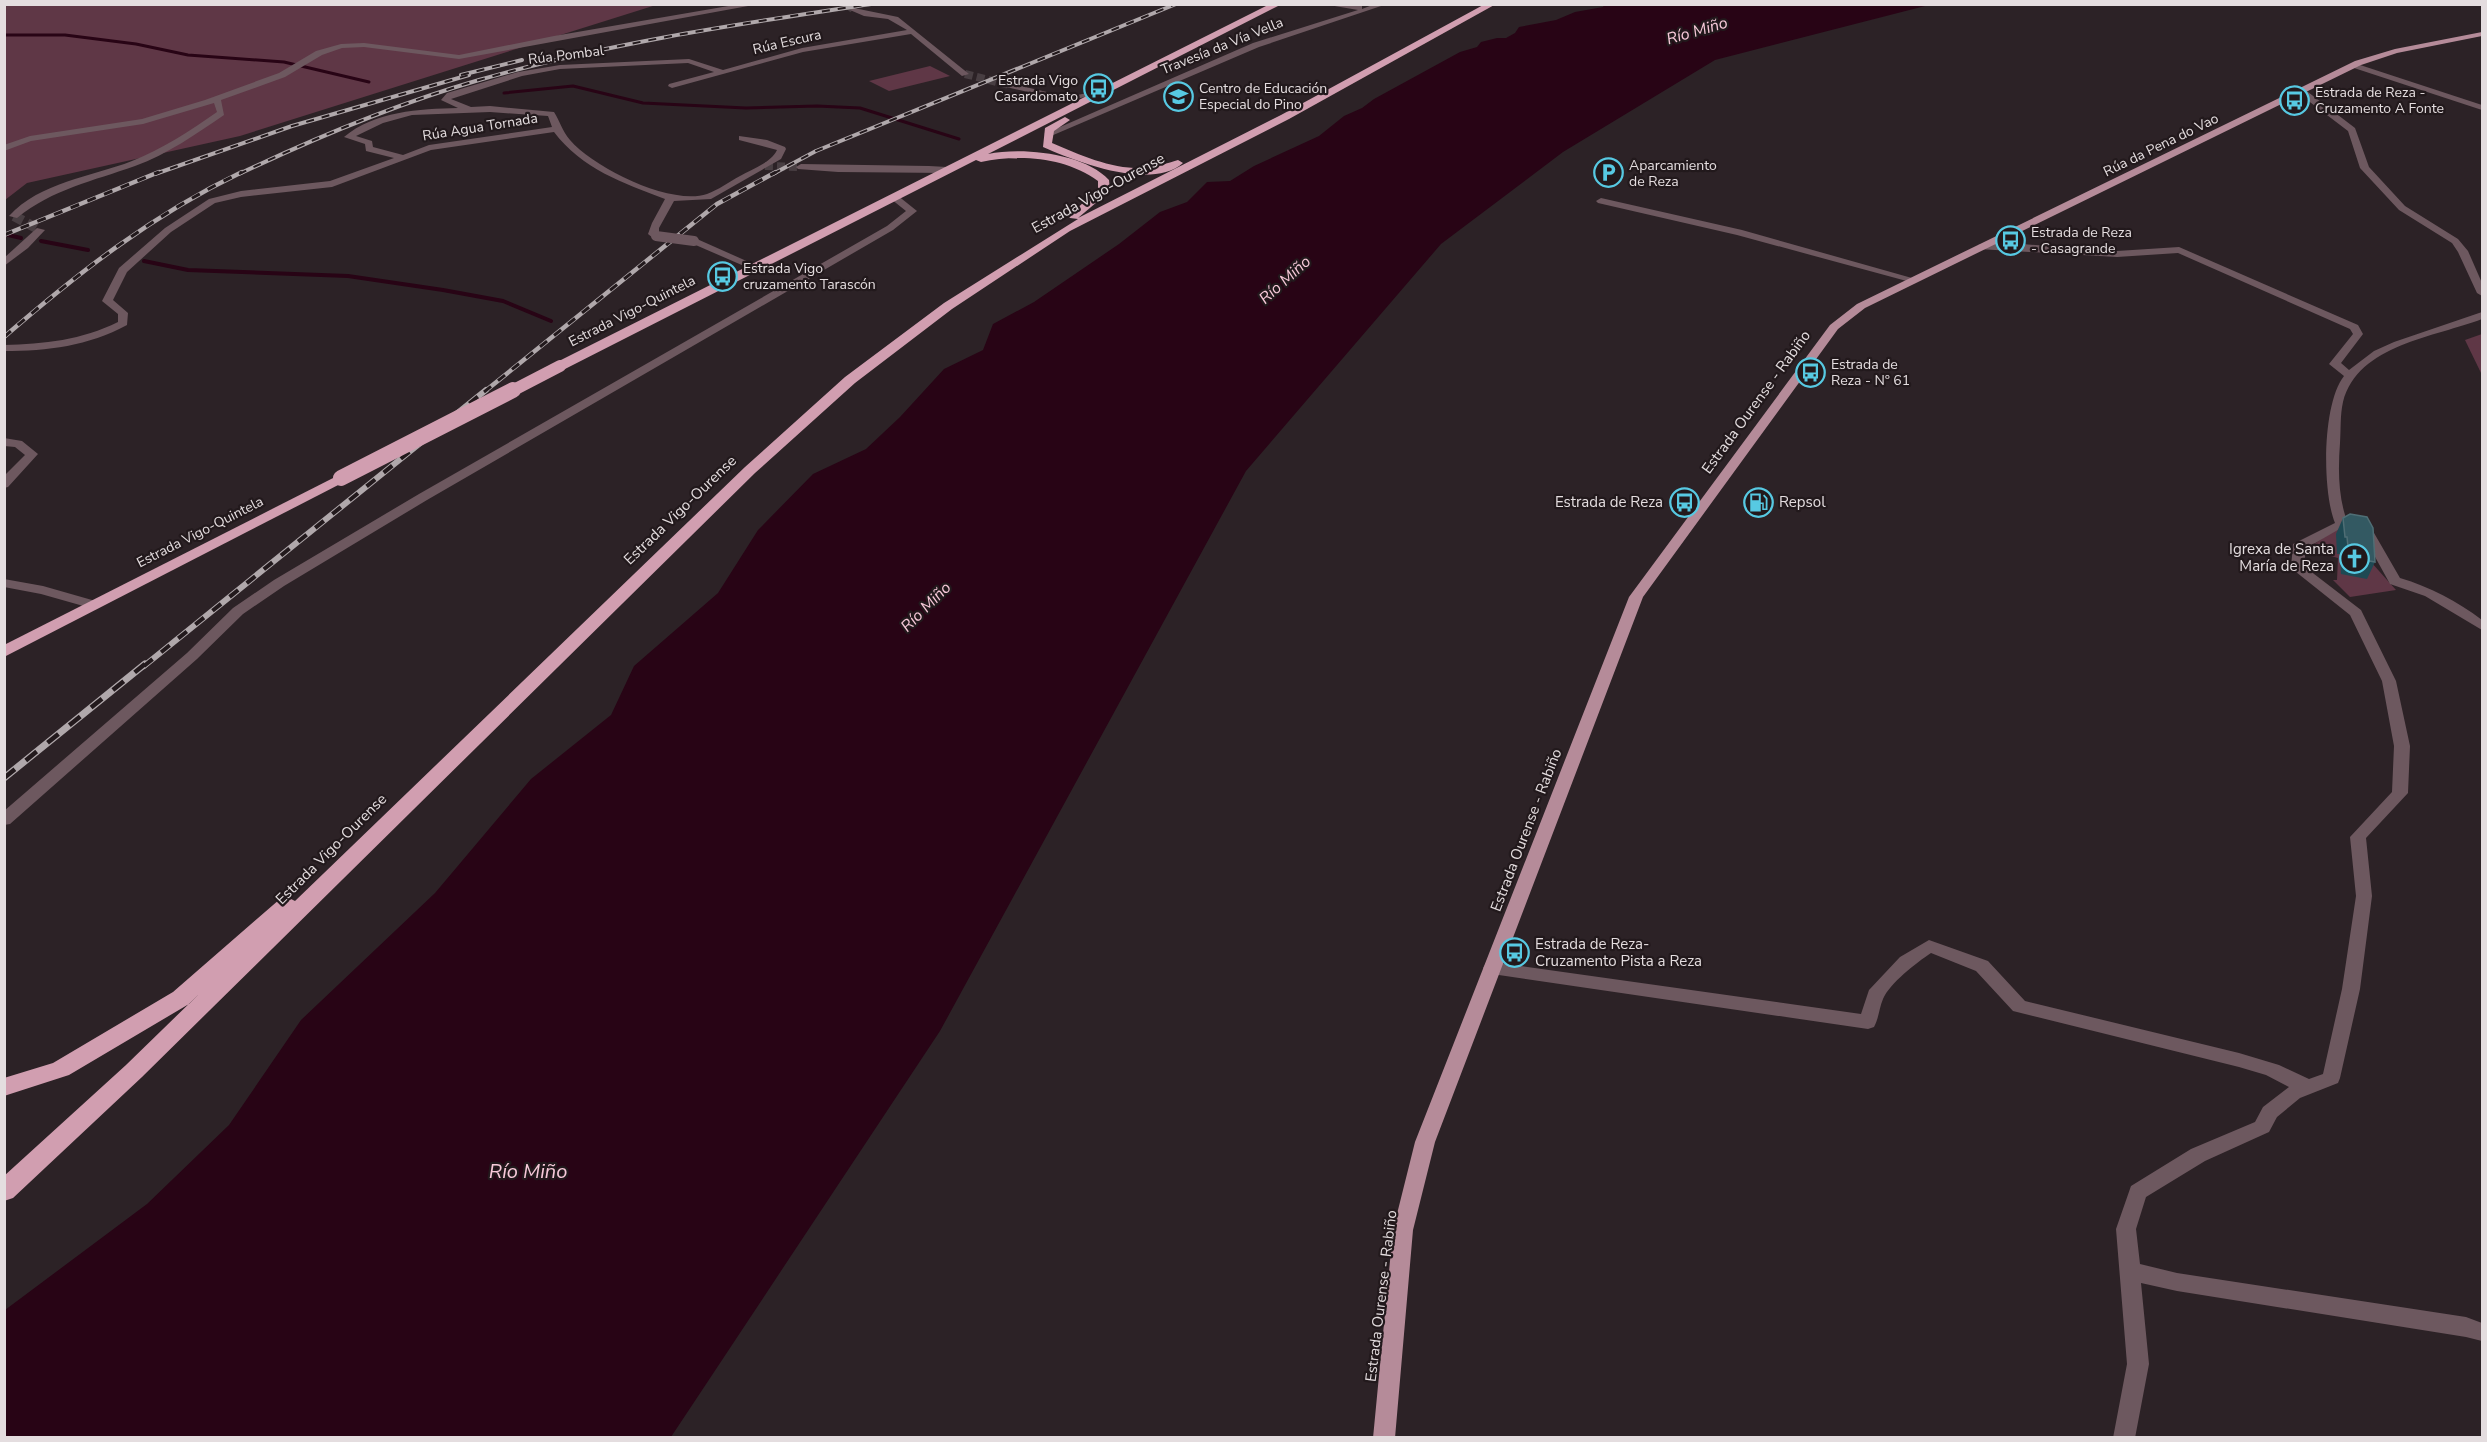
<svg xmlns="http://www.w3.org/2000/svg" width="2487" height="1442" viewBox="0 0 2487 1442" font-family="'Nunito Sans',sans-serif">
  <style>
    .green { fill: #5f3746 }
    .water { fill: #280415 }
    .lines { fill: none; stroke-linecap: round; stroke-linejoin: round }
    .stream-far1 { stroke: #280415; stroke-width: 3 }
    .stream { stroke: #280415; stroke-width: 4 }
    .minor-tunnel-far1 { stroke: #483e42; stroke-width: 8; stroke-dasharray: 8 4; stroke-linecap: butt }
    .minor-tunnel { stroke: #483e42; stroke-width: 10; stroke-dasharray: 10 5; stroke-linecap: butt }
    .minor { fill: #6d585f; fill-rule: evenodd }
    .major { fill: #b58b99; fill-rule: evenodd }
    .highway { fill: #d19eb0; fill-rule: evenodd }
    .rail-far3-casing { stroke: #b0a8ab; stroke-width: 4 }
    .rail-far2-casing { stroke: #b0a8ab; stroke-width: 4.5 }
    .rail-far1-casing { stroke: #b0a8ab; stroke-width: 6 }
    .rail-casing { stroke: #b0a8ab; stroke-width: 7 }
    .rail-far3 { stroke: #22191c; stroke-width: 2; stroke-dasharray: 8; stroke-linecap: butt }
    .rail-far2 { stroke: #22191c; stroke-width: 3; stroke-dasharray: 9; stroke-linecap: butt }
    .rail-far1 { stroke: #22191c; stroke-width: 4; stroke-dasharray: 11; stroke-linecap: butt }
    .rail { stroke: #22191c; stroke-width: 4.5; stroke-dasharray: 14; stroke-linecap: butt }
    .minor-bridge { stroke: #6d585f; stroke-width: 10 }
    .highway-bridge-far1 { stroke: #d19eb0; stroke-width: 12 }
    .highway-bridge { stroke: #d19eb0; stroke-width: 16 }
    .wall { fill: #1e4953 }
    .building { fill: #335962; stroke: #4f6e75; stroke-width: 1.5 }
    .labels { text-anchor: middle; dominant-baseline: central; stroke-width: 4.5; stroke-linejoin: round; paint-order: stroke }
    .far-street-label { font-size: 14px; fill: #e4dddf; stroke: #22191c }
    .far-poi-label { font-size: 14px; fill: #e4dddf; stroke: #22191c; text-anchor: start }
    .street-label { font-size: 15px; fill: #e4dddf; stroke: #22191c }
    .poi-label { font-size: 15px; fill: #e4dddf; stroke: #22191c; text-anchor: end }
    .water-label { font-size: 16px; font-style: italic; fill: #f7c9d9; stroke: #22191c }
    .near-water-label { font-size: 20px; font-style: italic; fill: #f7c9d9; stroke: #22191c }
  </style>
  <rect width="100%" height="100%" fill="#2c2226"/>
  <!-- green -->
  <g class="green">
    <path d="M5,5H656L240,136L27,183L5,200Z"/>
    <path d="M930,66L950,76L889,91L869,81Z"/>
    <path d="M2482,334V375L2465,340Z"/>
    <path d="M2336,529L2364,535L2371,562L2396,590L2350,597L2333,580H2337L2338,558L2323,554L2324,549L2313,545Z"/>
  </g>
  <!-- water -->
  <path class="water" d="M1604,5H1929L1715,60L1563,152L1441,244L1246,471L940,1031L671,1437H5V1310L147,1204L229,1125L301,1020L435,893L531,779L611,715L634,666L718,593L758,530L813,474L866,449L900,417L944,369L983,350L993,324L1034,302L1119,244L1160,212L1187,202L1207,182L1230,181L1254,166L1319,136L1344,116L1362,108L1374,99L1460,52L1477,47L1481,42L1497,38H1506L1515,33L1519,27L1556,20L1575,12L1603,7Z"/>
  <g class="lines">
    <!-- stream-far1 -->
    <g class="stream-far1">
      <path d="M4,35H65L136,44L188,55L284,62L369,82"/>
      <path d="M504,93L573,86L643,103L746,108L817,106L860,108L959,139"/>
    </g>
    <!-- stream -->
    <g class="stream">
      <path d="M4,234L21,238"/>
      <path d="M41,241L88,250"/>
      <path d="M144,261L188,270L348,276L443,290L503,301L551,321"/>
    </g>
    <!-- minor-tunnel-far1 -->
    <g class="minor-tunnel-far1">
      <path d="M847,4L854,10"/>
      <path d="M965,74L1009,85"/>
      <path d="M765,166L801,167"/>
    </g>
    <!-- minor-tunnel -->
    <path class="minor-tunnel" d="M14,216L40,230"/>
    <!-- minor -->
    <g class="minor">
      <path d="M740,4H759L459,59L364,47L342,48L322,55L285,77L221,100L224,115C196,134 168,154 135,166C93,181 53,189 17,218L9,216C40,182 91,177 132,161C162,149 190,131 217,112L214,103L143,124L31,141L4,151V145L30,136L142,119L205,100L279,73L316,51L341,44L364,43L459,55L554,36Z"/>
      <path d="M1323,4L1362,6V9L1375,4H1387L1259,47L1051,136L1044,134L1253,43L1358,10Z"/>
      <path d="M854,8L898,17L969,74L962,76L911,34L803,52L672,88L668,86L669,84L714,72L688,63L560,69L522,76L451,99L471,107L490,106L554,112C560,121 562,131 570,140C594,168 671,206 707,194C718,190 729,182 740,176C752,169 771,163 777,150L739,140V136L767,140L785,147L786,149L781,159L711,199L674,201L659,228V238H653L648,234L652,223L665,199C623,183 582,169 554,132L431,150L332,187L241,197L215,203L171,232L127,272L113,300L128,313L127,325C88,346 48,351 4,351V345C44,344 82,340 118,322V314L102,301L119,268L165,228L209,199L241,191L330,181L394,158L366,151L365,144L344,137C375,111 419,109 458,108L441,100L447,93L518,72L560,65L689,59L723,70L802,48L907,30L888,19L864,16L850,10ZM490,112L548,116L552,127L429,145L403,155L373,147L372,141L356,136L383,123L412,115Z"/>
      <path d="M2354,63L2482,105V110L2351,67L2350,65Z"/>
      <path d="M1009,83L1068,97L1106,89L1110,91L1068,101L1006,87V83Z"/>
      <path d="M2298,89H2304L2355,128L2369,167L2405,206L2458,239L2468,251L2482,283V296L2477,293L2458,252L2452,243L2399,210L2360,168L2348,131L2298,93Z"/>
      <path d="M801,164L929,166L947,167L952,170L947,173L838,172L798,169L796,167Z"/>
      <path d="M891,195H897L917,211L893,230L427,500L284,586L243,614L197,659L10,824L4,825V811L187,653L233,608L274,580L419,494L887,226L906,211L891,199Z"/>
      <path d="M1601,198L1742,230L1919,280L1914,283L1737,235L1598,203L1596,201Z"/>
      <path d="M37,228L45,230L28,248L4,266V258Z"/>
      <path d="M691,239H697L760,267L751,269L691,243Z"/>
      <path d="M1982,244H2022L2117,251L2179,247L2358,325L2363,334L2341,363L2349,370L2374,351L2394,342L2482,312V319C2436,337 2358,344 2343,402C2340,415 2341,429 2340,443C2338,470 2338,498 2348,524L2305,549V567L2361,610L2396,681L2410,746L2408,793L2366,838L2372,896L2360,989L2340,1078L2338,1083L2300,1098L2277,1117L2269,1132L2205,1161L2146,1197L2136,1229L2140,1264L2177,1273L2466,1317L2482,1323V1341L2466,1337L2177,1291L2141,1283L2149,1364L2135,1438H2113L2127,1364L2116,1229L2131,1186L2191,1149L2255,1122L2263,1107L2289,1087L2266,1075L2239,1067L2013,1011L1976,971L1931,953C1916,963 1890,983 1883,999C1879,1008 1879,1018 1874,1027L1868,1029L1492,974L1486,973L1483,968L1486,963L1492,962L1861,1014L1869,990L1900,957L1929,940L1988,961L2025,1001L2239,1053L2279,1065L2309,1079L2323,1074L2342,989L2356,896L2350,837L2392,792L2394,746L2382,681L2350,615L2291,568L2293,544L2335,523C2322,491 2322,404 2344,376L2329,364L2353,334L2350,329L2178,253L2117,257L1978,249V245Z"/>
      <path d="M4,438L22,441L38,454L8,487L4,488V476L25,455L15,447L4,446Z"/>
      <path d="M2364,522L2370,526L2400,578C2430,587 2457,601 2482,620V630L2425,596L2390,584L2358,526Z"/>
      <path d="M4,579L43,586L99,602L101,605L94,609L41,594L4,587Z"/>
    </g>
    <!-- major -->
    <path class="major" d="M2482,32V36L2397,53L2361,65L1865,308L1838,329L1643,597L1435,1142L1413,1230L1395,1438H1373L1393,1230L1415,1142L1629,597L1830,325L1857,304L2355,61L2395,49Z"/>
    <!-- highway -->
    <g class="highway">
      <path d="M1270,4H1282L988,154C1022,147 1084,153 1109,180L1110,191L1078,218L1281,115L1485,4H1496L1289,119L1070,231L952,309L855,383L755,473L142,1077L13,1198L4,1201V1176L126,1065L199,994L189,1004L69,1075L4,1096V1078L53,1063L173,992L280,899L287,897L295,901L745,467L845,377L944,303L1078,219L1070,218L1068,216L1098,190V181C1065,157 1020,154 981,162L976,160L565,369H555L553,366L555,363Z"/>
      <path d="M1065,117L1070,120L1054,131L1052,143C1082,156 1114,170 1146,168C1158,167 1167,163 1178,160L1183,163C1151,191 1077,162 1043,147L1045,128Z"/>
      <path d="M341,474L346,475L348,478L346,481L4,657V645Z"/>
    </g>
    <defs>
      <g id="rail-far3">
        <path d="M461,75L522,60"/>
        <path d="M155,174L292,126L469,75"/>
        <path d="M239,174C317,137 396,104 479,80C608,43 739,24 871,4"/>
        <path d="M773,174L816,151L1176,4"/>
      </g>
      <g id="rail-far2">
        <path d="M4,235L159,172"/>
        <path d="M4,337C78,273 152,215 242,172"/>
        <path d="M484,392L717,204L776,172"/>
      </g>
      <path id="rail-far1" d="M144,666L486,390"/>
      <path id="rail" d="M4,778L145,664"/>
    </defs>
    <!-- rail-far3 casing -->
    <use href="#rail-far3" class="rail-far3-casing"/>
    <!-- rail-far2 casing -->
    <use href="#rail-far2" class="rail-far2-casing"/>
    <!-- rail-far1 casing -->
    <use href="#rail-far1" class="rail-far1-casing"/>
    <!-- rail casing -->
    <use href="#rail" class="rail-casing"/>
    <!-- rail-far3 -->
    <use href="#rail-far3" class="rail-far3"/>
    <!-- rail-far2 -->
    <use href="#rail-far2" class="rail-far2"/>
    <!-- rail-far1 -->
    <use href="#rail-far1" class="rail-far1"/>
    <!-- rail -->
    <use href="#rail" class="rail"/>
    <!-- minor-bridge -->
    <path class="minor-bridge" d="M656,236L694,241"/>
    <!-- highway-bridge-far1 -->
    <path class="highway-bridge-far1" d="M510,392L560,366"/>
    <!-- highway-bridge -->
    <path class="highway-bridge" d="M341,478L513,390"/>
  </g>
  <!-- wall -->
  <path class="wall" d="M2343,518L2375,562L2367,579L2341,574L2340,554H2337L2336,534Z"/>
  <!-- building -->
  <path class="building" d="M2350,514L2367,517L2373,528L2375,562L2349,557L2347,537H2345L2343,518Z"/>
  <!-- icons -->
  <defs>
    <symbol id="bus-ring" viewBox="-11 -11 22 22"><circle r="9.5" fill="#22191c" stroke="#57c9e2" stroke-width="1.5"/><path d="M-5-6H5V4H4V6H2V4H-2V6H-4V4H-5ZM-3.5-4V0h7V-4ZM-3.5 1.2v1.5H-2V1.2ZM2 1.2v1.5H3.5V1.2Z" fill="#57c9e2"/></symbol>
    <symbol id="school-ring" viewBox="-11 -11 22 22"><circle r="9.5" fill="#22191c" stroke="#57c9e2" stroke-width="1.5"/><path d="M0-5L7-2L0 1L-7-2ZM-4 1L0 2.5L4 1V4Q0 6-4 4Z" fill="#57c9e2"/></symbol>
    <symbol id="parking-ring" viewBox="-11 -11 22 22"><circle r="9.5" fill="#22191c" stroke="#57c9e2" stroke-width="1.5"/><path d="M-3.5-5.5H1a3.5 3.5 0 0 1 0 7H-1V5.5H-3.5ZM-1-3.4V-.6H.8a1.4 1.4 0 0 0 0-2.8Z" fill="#57c9e2"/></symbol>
    <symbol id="fuel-ring" viewBox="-11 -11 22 22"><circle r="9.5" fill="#22191c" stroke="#57c9e2" stroke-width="1.5"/><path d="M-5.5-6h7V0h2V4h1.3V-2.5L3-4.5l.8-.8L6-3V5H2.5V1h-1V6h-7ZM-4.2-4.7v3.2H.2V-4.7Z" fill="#57c9e2"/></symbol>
    <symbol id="church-ring" viewBox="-11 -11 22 22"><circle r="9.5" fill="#22191c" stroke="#57c9e2" stroke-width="1.5"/><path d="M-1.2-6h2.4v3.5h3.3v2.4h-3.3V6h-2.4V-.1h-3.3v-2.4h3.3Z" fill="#57c9e2"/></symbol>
  </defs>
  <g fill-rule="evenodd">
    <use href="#bus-ring" x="1082" y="72" width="33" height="33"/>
    <use href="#school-ring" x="1162" y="80" width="33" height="33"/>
    <use href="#bus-ring" x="2278" y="84" width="33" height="33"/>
    <use href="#parking-ring" x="1592" y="156" width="33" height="33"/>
    <use href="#bus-ring" x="1994" y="224" width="33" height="33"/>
    <use href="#bus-ring" x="706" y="260" width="33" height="33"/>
    <use href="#bus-ring" x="1794" y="356" width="33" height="33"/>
    <use href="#bus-ring" x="1668" y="486" width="33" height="33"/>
    <use href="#fuel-ring" x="1742" y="486" width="33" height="33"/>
    <use href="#church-ring" x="2338" y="542" width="33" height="33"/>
    <use href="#bus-ring" x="1498" y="936" width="33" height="33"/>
  </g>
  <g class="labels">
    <!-- far-street labels -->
    <g class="far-street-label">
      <text transform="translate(787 42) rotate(-13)">Rúa Escura</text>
      <text transform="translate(1222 46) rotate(-22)">Travesía da Vía Vella</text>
      <text transform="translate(566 55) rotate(-7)">Rúa Pombal</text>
      <text transform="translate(480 127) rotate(-9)">Rúa Agua Tornada</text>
      <text transform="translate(2161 145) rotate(-26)">Rúa da Pena do Vao</text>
      <text transform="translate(632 311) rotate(-27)">Estrada Vigo-Quintela</text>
      <text transform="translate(200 532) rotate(-27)">Estrada Vigo-Quintela</text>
    </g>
    <!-- far-poi labels -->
    <g class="far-poi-label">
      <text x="1078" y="80" text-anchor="end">Estrada Vigo<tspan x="1078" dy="16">Casardomato</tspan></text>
      <text x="1199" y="88">Centro de Educación<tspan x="1199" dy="16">Especial do Pino</tspan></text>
      <text x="2315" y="92">Estrada de Reza -<tspan x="2315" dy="16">Cruzamento A Fonte</tspan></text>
      <text x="1629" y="165">Aparcamiento<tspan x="1629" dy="16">de Reza</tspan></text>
      <text x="2031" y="232">Estrada de Reza<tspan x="2031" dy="16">- Casagrande</tspan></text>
      <text x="743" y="268">Estrada Vigo<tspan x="743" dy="16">cruzamento Tarascón</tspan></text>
      <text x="1831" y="364">Estrada de<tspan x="1831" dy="16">Reza - Nº 61</tspan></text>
    </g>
    <!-- street labels -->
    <g class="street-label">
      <text transform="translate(1098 193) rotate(-29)">Estrada Vigo-Ourense</text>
      <text transform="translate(1756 402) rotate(-54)">Estrada Ourense - Rabiño</text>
      <text transform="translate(680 510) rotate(-44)">Estrada Vigo-Ourense</text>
      <text transform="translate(1526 830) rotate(-69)">Estrada Ourense - Rabiño</text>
      <text transform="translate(331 849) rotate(-45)">Estrada Vigo-Ourense</text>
      <text transform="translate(1381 1296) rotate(-83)">Estrada Ourense - Rabiño</text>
    </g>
    <!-- poi labels -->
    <g class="poi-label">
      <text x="1663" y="502">Estrada de Reza</text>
      <text x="1779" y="502" text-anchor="start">Repsol</text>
      <text x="2334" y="549">Igrexa de Santa<tspan x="2334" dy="17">María de Reza</tspan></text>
      <text x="1535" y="944" text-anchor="start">Estrada de Reza-<tspan x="1535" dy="17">Cruzamento Pista a Reza</tspan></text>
    </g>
    <!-- water labels -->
    <g class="water-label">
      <text transform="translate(1697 31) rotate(-16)">Río Miño</text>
      <text transform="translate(1285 280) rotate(-42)">Río Miño</text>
      <text transform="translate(926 607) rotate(-45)">Río Miño</text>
    </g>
    <!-- near-water labels -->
    <g class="near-water-label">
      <text x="528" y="1171">Río Miño</text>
    </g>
  </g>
  <!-- border -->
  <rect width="2487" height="1442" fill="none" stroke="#e4dddf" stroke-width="12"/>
</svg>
